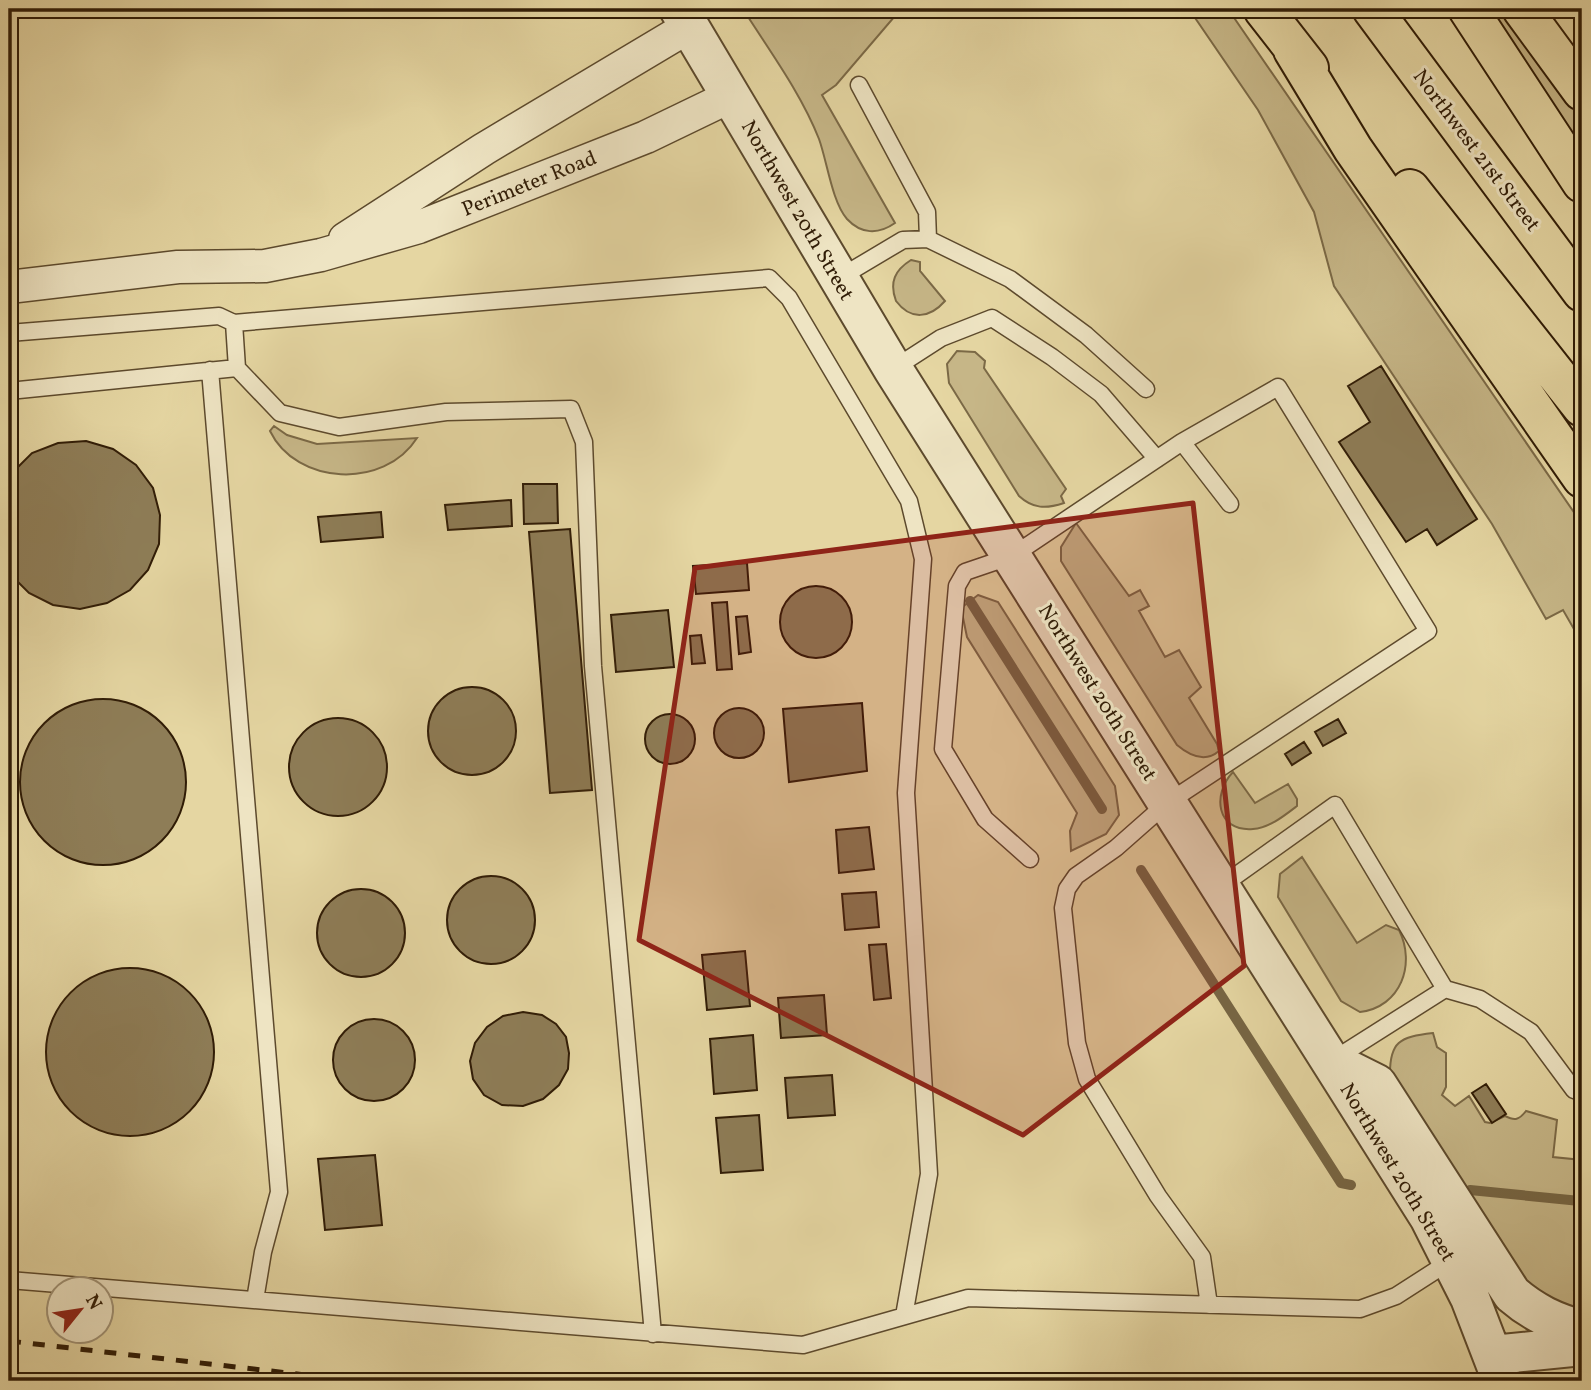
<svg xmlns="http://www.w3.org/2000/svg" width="1591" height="1390" viewBox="0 0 1591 1390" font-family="Vollkorn,serif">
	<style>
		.green { fill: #c6b687; stroke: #7b6946; stroke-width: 2 }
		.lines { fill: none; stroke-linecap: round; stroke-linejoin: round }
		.stream { stroke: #764; stroke-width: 10 }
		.building { fill: #8e7d57; stroke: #301c06; stroke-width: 2 }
		.service-casing { stroke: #5d4a2d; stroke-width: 19 }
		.minor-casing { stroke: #5d4a2d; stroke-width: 35 }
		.tertiary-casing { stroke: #5d4a2d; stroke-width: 42 }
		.primary-casing { stroke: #301c06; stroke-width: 42 }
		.service { stroke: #eee4c3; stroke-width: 16 }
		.minor { stroke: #eee4c3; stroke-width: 32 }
		.tertiary { stroke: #eee4c3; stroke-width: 38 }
		.primary { stroke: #e5d6a2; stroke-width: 38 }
		.rail { stroke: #301c06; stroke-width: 5; stroke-dasharray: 12 12; stroke-linecap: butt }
		.marked { fill: #8f2418; fill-opacity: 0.2; stroke: #8f2418; stroke-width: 5; stroke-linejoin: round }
		.labels { text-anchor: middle; stroke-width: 6; stroke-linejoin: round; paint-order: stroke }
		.street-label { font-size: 21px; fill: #301c06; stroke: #eee4c3 }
	</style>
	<rect width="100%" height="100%" fill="#e5d6a2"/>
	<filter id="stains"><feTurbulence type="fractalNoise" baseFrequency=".00286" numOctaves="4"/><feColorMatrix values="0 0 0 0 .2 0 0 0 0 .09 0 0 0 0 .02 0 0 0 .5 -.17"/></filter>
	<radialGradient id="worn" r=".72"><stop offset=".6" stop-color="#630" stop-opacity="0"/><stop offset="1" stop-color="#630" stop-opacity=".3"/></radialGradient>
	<path class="green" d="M 743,9 L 901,9 L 836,85 L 822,95 L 895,223 C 878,235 861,234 847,219 C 832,202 827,161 819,139 C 801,93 769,50 743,9 Z
		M 1189,9 L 1228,9 L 1582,524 L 1582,643 L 1563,610 L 1546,619 L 1492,524 L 1334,286 L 1314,212 L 1258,110 Z
		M 1484,9 L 1508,9 L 1582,111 L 1582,160 Z
		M 911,260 L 920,262 L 920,271 L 945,301 C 930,318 911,321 896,301 C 889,282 895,270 911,260 Z
		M 957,351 L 975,352 L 985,361 L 984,368 L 1066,489 L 1061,496 L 1064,503 C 1046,509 1033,509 1019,496 L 949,383 L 947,364 Z
		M 274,426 L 287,435 L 317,444 L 417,438 C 384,490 296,485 270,431 Z
		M 1076,523 L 1129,596 L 1140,590 L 1149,606 L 1139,611 L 1165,657 L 1179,650 L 1201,687 L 1189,698 L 1217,744 L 1219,751 C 1205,763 1190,756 1177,745 L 1061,561 L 1061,547 Z
		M 978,595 L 998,602 L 1115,786 L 1119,815 L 1106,834 L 1071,851 L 1070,831 L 1077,813 L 967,637 L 961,608 Z
		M 1233,772 L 1255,803 L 1288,784 L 1297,799 L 1297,806 C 1284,816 1269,828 1253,829 C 1216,832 1212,794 1233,772 Z
		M 1302,857 L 1357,943 L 1386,925 L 1399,930 C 1416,964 1401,1007 1360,1012 L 1341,1001 L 1278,897 L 1280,874 Z
		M 1433,1033 L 1437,1047 L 1446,1053 L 1446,1087 L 1442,1095 L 1455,1106 L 1469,1096 L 1485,1122 L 1490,1123 L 1505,1116 C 1515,1121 1519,1120 1526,1111 L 1557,1120 L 1553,1157 L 1582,1160 L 1582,1211 L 1574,1290 L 1582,1291 L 1582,1316 L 1530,1294 L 1390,1077 C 1389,1041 1400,1037 1433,1033 Z
		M 9,1374 L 80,1381 L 9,1381 Z"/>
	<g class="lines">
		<path class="stream" d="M 970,601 L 1102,809
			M 1141,870 L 1341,1183 L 1351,1185
			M 1470,1190 L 1580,1201"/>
	</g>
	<path class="building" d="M 1381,366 L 1477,519 L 1437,545 L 1427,529 L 1406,542 L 1339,442 L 1370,422 L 1348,386 Z
		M 86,441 L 113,449 L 136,465 L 153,488 L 160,515 L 159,544 L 148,570 L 130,590 L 107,603 L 80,609 L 53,605 L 29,593 L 10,574 L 9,476 L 32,453 L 58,443 Z
		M 523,484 L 557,484 L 558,523 L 524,524 Z
		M 511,500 L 512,526 L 448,530 L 445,505 Z
		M 381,512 L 383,537 L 321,542 L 318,517 Z
		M 570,529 L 592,790 L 550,793 L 529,532 Z
		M 747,563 L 749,590 L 696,594 L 693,566 Z
		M780 622a36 36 0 1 1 72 0a36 36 0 1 1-72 0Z
		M 727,602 L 732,669 L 717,670 L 712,603 Z
		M 668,610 L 674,667 L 616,672 L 611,615 Z
		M 747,616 L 751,652 L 739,654 L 736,617 Z
		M 701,635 L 705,663 L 692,664 L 690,636 Z
		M428 731a44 44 0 1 1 88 0a44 44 0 1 1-88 0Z
		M20 782a83 83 0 1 1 166 0a83 83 0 1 1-166 0Z
		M 862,703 L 867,771 L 789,782 L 783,709 Z
		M714 733a25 25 0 1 1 50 0a25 25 0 1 1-50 0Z
		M645 739a25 25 0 1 1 50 0a25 25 0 1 1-50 0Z
		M289 767a49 49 0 1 1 98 0a49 49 0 1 1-98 0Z
		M 1338,719 L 1346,733 L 1323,746 L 1315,732 Z
		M 1304,742 L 1311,753 L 1292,765 L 1285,754 Z
		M 869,827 L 874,869 L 839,873 L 836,830 Z
		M447 920a44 44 0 1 1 88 0a44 44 0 1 1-88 0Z
		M317 933a44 44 0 1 1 88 0a44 44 0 1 1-88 0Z
		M 876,892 L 879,927 L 845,930 L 842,894 Z
		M 886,944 L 891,998 L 874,1000 L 869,945 Z
		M 745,951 L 750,1006 L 707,1010 L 702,955 Z
		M46 1052a84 84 0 1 1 168 0a84 84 0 1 1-168 0Z
		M 824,995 L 827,1035 L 781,1038 L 778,998 Z
		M 523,1012 L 542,1015 L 556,1024 L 566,1037 L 569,1053 L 568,1069 L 559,1085 L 543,1099 L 523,1106 L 502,1105 L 484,1095 L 473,1079 L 470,1061 L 475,1043 L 487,1027 L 503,1016 Z
		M333 1060a41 41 0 1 1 82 0a41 41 0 1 1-82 0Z
		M 753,1035 L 757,1090 L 714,1094 L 710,1039 Z
		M 832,1075 L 835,1115 L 788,1118 L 785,1078 Z
		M 1486,1084 L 1506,1114 L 1492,1123 L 1472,1093 Z
		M 759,1115 L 763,1170 L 721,1173 L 716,1118 Z
		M 375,1155 L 382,1225 L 325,1230 L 318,1159 Z"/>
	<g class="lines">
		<g class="service-casing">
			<path id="service" d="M 859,85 L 927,212 L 928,239
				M 839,278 L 903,240 L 928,239 L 1010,279 L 1086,335 L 1146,389
				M 9,333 L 219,316 L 234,323
				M 237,368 L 234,323 L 769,278 L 789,298 L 909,501 L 923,559 L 906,793 L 929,1174 L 904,1316
				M 893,369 L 941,338 L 992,318 L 1052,357 L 1101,394 L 1157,459
				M 210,370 L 279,1192 L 263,1252 L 255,1300
				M 9,391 L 237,368 L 280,413 L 339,427 L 446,412 L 571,409 L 584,442 L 593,666 L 653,1334
				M 1182,442 L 1230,504
				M 1030,859 L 985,819 L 943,749 L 957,586 L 965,572 L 1012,556 L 1182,442 L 1278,387 L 1428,631 L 1167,803 L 1116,848 L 1076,876 L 1067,889 L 1063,908 L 1077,1043 L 1087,1079 L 1158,1196 L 1202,1257 L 1209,1305
				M 1220,887 L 1335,805 L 1445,989 L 1480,999 L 1531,1032 L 1574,1090
				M 1333,1060 L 1445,989
				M 9,1280 L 803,1345 L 968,1298 L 1360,1309 L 1396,1296 L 1452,1260"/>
		</g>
		<g class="minor-casing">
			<path id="minor" d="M 345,239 L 484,149 L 690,26
				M 9,287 L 178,267 L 265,266 L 321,255 L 419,227 L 646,137 L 731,96"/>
		</g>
		<g class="tertiary-casing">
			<path id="tertiary" d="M 679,9 L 893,369 L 1429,1217 L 1470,1298 L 1502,1381
				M 1331,1061 L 1377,1084 L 1512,1294 C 1534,1313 1554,1322 1582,1330
				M 1493,1355 L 1582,1346"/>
		</g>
		<g class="primary-casing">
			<path id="primary" d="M 1263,9 L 1309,68
				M 1372,9 L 1582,292
				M 1468,9 L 1582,183
				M 1522,9 L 1582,91
				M 1293,50 L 1353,149 L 1582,478
				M 1410,189 L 1582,407"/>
		</g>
		<use href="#service" class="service"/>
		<use href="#minor" class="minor"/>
		<use href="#tertiary" class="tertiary"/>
		<use href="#primary" class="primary"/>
		<path class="rail" d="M 9,1341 L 358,1381"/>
	</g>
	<path class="marked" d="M 1193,503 L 1244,966 L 1023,1135 L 639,940 L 695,568 Z"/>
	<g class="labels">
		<g class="street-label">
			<text transform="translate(1477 150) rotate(53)" y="7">Northwest 21st Street</text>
			<text transform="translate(529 183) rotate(-22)" y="7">Perimeter Road</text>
			<text transform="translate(798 210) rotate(60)" y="7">Northwest 20th Street</text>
			<text transform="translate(1098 692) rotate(58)" y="7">Northwest 20th Street</text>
			<text transform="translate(1398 1172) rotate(59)" y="7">Northwest 20th Street</text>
		</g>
	</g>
	<rect width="1591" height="1390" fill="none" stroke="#e5d6a2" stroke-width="35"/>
	<rect x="10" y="10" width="1570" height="1369" fill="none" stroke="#301c06" stroke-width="3.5"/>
	<rect x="18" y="18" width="1556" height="1355" fill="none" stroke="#301c06" stroke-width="2"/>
	<g transform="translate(80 1310) rotate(60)"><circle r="33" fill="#eee4c3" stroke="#a29477" stroke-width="2"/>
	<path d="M0-5L12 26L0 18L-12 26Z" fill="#8f2418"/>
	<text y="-10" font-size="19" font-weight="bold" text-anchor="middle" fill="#301c06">N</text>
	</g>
	<rect width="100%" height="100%" filter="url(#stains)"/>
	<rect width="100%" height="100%" fill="url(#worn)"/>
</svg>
